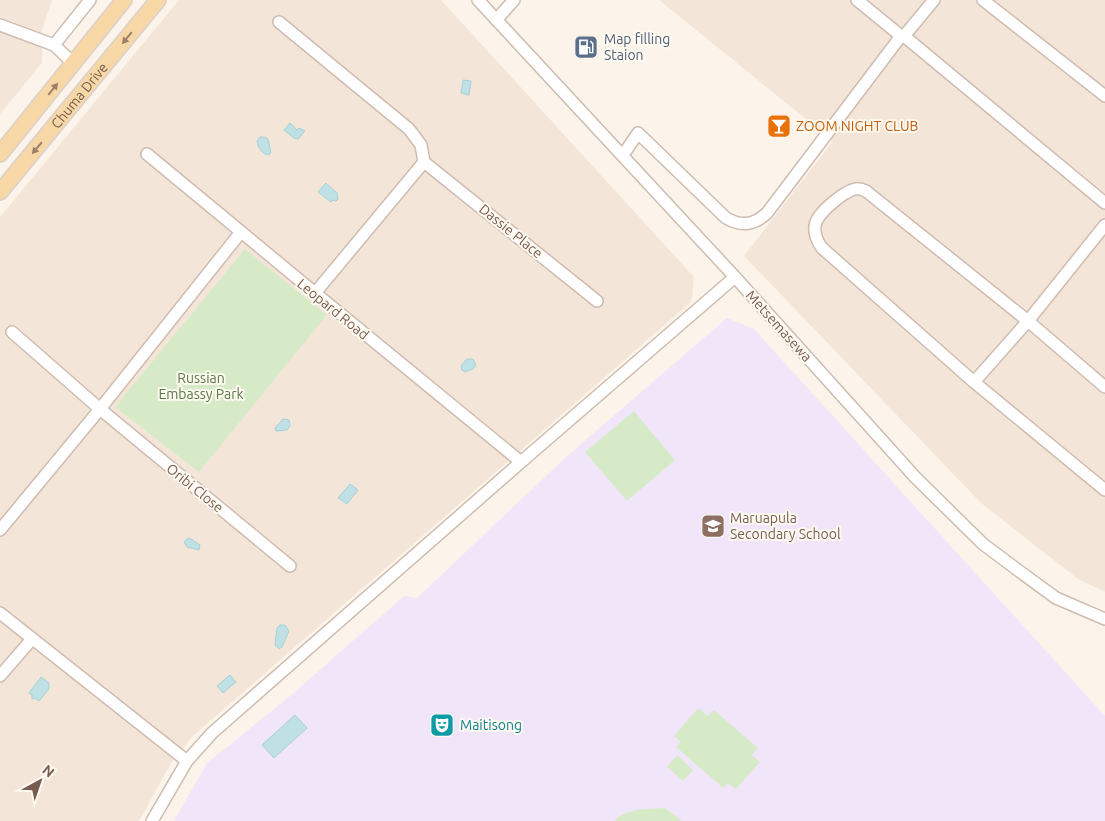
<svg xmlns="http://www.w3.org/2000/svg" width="1105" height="821" viewBox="0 0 1105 821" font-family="Ubuntu,sans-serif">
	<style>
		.residential { fill: #f3e6d9 }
		.education { fill: #f1e6f9 }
		.green { fill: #d7eac8 }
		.water { fill: #bfe1e5; stroke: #a5d0d7 }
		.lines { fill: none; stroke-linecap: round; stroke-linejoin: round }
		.minor-casing { stroke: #cebcb0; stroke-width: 14 }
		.major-casing { stroke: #d9d1cd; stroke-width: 18 }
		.minor { stroke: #fff; stroke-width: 11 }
		.major { stroke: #f7d7a6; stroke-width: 15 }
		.oneway { fill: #9d8068 }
		.labels { text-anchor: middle; stroke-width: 4; stroke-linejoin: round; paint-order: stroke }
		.service-label { font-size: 14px; fill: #4e5e75; stroke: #fef9f1; text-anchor: start }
		.street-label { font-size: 14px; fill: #765b4e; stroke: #fef9f1 }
		.food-label { font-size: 14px; fill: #c56008; stroke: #fef9f1; text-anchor: start }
		.park-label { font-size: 14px; fill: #577b46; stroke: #fef9f1 }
		.education-label { font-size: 14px; fill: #785e54; stroke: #fef9f1; text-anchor: start }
		.culture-label { font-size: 14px; fill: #0d838f; stroke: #fef9f1; text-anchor: start }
	</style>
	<rect width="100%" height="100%" fill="#fcf4ea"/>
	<path class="residential" d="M 0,0 L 52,0 L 42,30 L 42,63 L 0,114 Z
		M 179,0 L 441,0 L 694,277 L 692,301 L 193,736 L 171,763 L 139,821 L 0,821 L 0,217 Z
		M 659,0 L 1105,0 L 1105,592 L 1078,579 L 981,503 L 744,256 L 833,141 Z"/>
	<path class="education" d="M 727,318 L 754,329 L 1105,716 L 1105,821 L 174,821 L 207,763 L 290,696 L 404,596 L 417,598 L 567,456 Z"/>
	<path class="green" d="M 245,249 L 327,315 L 199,472 L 115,407 Z
		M 634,411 L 675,460 L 627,501 L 585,452 Z
		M 698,708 L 708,716 L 714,710 L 758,748 L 752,755 L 760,762 L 736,789 L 728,783 L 723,788 L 676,747 L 681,742 L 674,736 Z
		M 677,755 L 693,770 L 683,781 L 667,767 Z
		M 665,808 L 682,821 L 614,821 C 625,808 649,809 665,808 Z"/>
	<path class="water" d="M 463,80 L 471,81 L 469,95 L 461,93 Z
		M 290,123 L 297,130 L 299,128 L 305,131 L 298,139 L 294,138 L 284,130 Z
		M 260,137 L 265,137 L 268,139 L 271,153 L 269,155 C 262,154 258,148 257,141 Z
		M 326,183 L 338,194 L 337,195 L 338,199 L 336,201 L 332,200 L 331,202 L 318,192 Z
		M 467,359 L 473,359 L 476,365 L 473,369 L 465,372 L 462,370 L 461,366 Z
		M 283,419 L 289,420 L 290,426 L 287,430 L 276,431 L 275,428 Z
		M 350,484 L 358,490 L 347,504 L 338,498 Z
		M 188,538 L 191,539 L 200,545 L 199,550 L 187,547 L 184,542 Z
		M 280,625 L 285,625 L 289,631 L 282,647 L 279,649 L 275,645 L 277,628 Z
		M 230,675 L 236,682 L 223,693 L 217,686 Z
		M 41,677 L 49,683 L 49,689 L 39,701 L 35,698 L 32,699 L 32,695 L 29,693 Z
		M 295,715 L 307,728 L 274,758 L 262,745 Z"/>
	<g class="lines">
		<g class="minor-casing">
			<path id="minor" d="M 478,0 L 735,277 L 915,477 L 983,544 L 1019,571 L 1056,598 L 1105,619
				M 857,0 L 901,36 L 904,36 L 1105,203
				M 983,0 L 1105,96
				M 496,20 L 514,0
				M 279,22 L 409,129 L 421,145 L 424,162
				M 0,25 L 54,45 L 74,64
				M 904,36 L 934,0
				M 54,45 L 90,0
				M 147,154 L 315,293 L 521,462
				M 623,155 L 638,133 L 726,218 C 742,227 754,225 767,213 L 901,36
				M 424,162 L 597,301
				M 315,293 L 424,162
				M 12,332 L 100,409 L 290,566
				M 974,382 L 1028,321 L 1105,225
				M 1105,387 L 1028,321 L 866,191 C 862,189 859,188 855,189 C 843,192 816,214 815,226 C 814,235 817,241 822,248 L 974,382 L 1105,490
				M 0,530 L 100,409 L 241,232
				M 0,613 L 187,761
				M 0,676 L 32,639
				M 152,821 L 187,761 L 212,733 L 521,462 L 735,277"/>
		</g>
		<g class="major-casing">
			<g id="major">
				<path d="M 0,154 L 124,0"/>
				<path id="s1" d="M 0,192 L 158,0"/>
			</g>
		</g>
		<use href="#minor" class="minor"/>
		<use href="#major" class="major"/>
	</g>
	<defs><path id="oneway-solid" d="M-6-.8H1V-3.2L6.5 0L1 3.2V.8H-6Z" transform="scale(1.25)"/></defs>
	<g class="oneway">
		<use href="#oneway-solid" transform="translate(127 38) rotate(129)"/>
		<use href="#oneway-solid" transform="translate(53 89) rotate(-51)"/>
		<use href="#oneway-solid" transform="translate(37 148) rotate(130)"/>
	</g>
	<defs>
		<g id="fuel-square" transform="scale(1.25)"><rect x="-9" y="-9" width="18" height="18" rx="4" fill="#5c6f8a" stroke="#fef9f1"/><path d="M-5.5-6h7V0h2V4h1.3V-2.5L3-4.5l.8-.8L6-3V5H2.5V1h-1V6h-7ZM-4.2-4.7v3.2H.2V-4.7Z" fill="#fff"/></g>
		<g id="bar-square" transform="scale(1.25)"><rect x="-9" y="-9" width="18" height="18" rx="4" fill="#e8710a" stroke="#fef9f1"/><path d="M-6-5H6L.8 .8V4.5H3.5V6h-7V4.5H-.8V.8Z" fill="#fff"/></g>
		<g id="school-square" transform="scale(1.25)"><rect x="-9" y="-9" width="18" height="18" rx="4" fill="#8d6e63" stroke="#fef9f1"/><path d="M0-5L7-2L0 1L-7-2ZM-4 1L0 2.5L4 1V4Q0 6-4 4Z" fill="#fff"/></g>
		<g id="theatre-square" transform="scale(1.25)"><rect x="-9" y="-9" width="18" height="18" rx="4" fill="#0f9aa8" stroke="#fef9f1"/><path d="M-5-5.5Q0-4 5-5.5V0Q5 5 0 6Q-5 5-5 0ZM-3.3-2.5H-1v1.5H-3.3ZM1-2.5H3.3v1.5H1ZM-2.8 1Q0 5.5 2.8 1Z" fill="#fff"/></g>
	</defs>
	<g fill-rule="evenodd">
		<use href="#fuel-square" x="586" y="47"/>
		<use href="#bar-square" x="779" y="126"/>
		<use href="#school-square" x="713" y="526"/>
		<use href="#theatre-square" x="442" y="725"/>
	</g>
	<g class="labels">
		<g class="service-label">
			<text x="604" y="44">Map filling<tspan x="604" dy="16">Staion</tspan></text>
		</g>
		<g class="street-label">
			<text dy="5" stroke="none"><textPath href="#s1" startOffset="125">Chuma Drive</textPath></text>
			<text transform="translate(511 231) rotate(39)" y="5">Dassie Place</text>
			<text transform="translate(333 309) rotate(39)" y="5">Leopard Road</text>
			<text transform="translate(779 326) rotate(48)" y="5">Metsemasewa</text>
			<text transform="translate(195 488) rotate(39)" y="5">Oribi Close</text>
		</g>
		<g class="food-label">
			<text x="796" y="131">ZOOM NIGHT CLUB</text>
		</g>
		<g class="park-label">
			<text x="201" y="383">Russian<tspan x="201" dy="16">Embassy Park</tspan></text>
		</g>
		<g class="education-label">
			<text x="730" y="523">Maruapula<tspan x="730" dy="16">Secondary School</tspan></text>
		</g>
		<g class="culture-label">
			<text x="460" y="730">Maitisong</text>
		</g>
	</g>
	<g transform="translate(40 781) rotate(40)" stroke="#fef9f1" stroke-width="4" paint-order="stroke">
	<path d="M0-4L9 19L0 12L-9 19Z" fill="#765b4e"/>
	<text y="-8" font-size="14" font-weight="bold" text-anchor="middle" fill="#765b4e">N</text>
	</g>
</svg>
